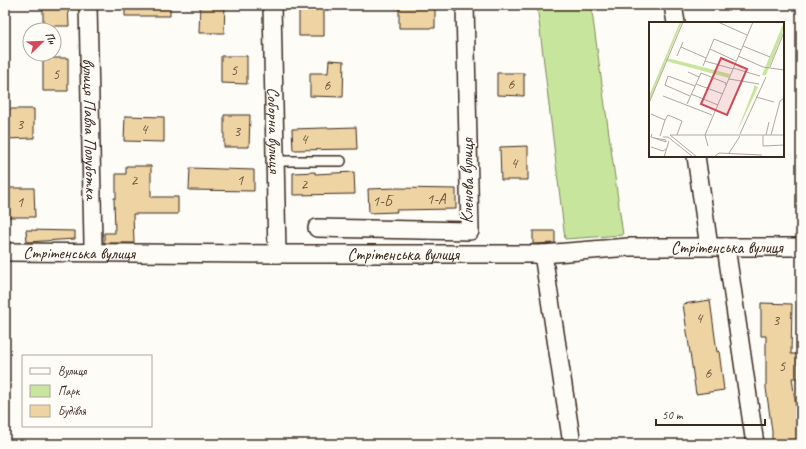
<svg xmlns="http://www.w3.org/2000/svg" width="806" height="449" viewBox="0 0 806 449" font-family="Caveat,sans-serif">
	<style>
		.green { fill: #c7e59c; stroke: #81885d }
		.building { fill: #eed4a3; stroke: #3b2a1e }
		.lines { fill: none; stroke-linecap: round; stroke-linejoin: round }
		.service-casing { stroke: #3b2a1e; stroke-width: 12 }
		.minor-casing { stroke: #3b2a1e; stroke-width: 20 }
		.service { stroke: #fdfcf7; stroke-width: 9 }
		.minor { stroke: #fdfcf7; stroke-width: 17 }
		.labels { text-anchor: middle; stroke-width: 4; stroke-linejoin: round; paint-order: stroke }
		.number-label { font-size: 15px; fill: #68543f }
		.street-label { font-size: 17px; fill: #3b2a1e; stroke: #fdfcf7 }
		.inset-road { fill: none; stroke: #afa8a0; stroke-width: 1 }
		.view { fill: #d1495b; fill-opacity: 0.15; stroke: #d1495b; stroke-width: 2 }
		.inset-edge { fill: none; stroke: #3b2a1e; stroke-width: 2 }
	</style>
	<rect width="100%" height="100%" fill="#fdfcf7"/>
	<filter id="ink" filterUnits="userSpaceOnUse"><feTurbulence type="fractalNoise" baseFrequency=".025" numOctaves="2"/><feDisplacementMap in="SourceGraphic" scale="8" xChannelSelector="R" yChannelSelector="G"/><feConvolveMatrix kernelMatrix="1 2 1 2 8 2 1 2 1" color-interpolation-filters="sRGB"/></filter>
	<g filter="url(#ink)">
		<path class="green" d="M 537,5 L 591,5 L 623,235 L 565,239 Z"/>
		<path class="building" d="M 43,5 L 68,5 L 69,26 L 43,26 Z
			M 125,5 L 170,5 L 170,16 L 125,16 Z
			M 200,5 L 225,5 L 224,33 L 199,33 Z
			M 399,5 L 435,5 L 435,28 L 399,28 Z
			M 299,8 L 324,8 L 324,36 L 299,36 Z
			M 221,56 L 247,56 L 247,84 L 221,83 Z
			M 43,58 L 68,58 L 68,91 L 43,91 Z
			M 329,60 L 344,61 L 343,97 L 310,96 L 310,73 L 328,73 Z
			M 497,73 L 524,73 L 524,96 L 497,95 Z
			M 6,109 L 34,109 L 34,138 L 6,139 Z
			M 224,115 L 250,115 L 249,147 L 224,147 Z
			M 125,116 L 164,117 L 164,142 L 124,141 Z
			M 356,127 L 357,149 L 293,150 L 292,129 Z
			M 528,146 L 528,180 L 501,180 L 500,147 Z
			M 126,166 L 151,166 L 151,197 L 178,197 L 178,214 L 133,214 L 134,243 L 104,243 L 104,233 L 115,233 L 114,198 L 116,198 L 116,174 L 126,174 Z
			M 190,168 L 254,170 L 254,191 L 189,190 Z
			M 315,172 L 315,174 L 354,172 L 355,194 L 293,195 L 293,173 Z
			M 6,188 L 34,188 L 35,217 L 6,217 Z
			M 396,188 L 456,189 L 456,209 L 396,210 L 397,212 L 369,213 L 368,189 Z
			M 26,230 L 75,231 L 75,239 L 27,242 Z
			M 533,231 L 555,231 L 555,243 L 533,244 Z
			M 710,300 L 717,352 L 719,351 L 724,390 L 696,394 L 683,304 Z
			M 761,303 L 792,304 L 791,354 L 798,354 L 798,378 L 792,378 L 801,444 L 772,444 L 772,431 L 766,388 L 766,336 L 761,336 Z"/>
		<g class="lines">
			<g class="service-casing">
				<path id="service" d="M 275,161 L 341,161"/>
			</g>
			<g class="minor-casing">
				<g id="minor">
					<path id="s1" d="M 88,5 L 93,244 L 91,252"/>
					<path id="s2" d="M 272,5 L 277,254"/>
					<path d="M 673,5 L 676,23"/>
					<path d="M 696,156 L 709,247"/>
					<path d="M 317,228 L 470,231 L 465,5"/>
					<path d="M 726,247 L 755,444"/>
					<path id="s3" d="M 5,252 L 277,254 L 543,254 L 629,247 L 801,247"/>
					<path d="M 543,254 L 572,444"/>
				</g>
			</g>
			<use href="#service" class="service"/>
			<use href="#minor" class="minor"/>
		</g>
	</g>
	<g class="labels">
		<g class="number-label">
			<text x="234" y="75">5</text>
			<text x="56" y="79">5</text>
			<text x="511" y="89">6</text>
			<text x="327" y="90">6</text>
			<text x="20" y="129">3</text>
			<text x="144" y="134">4</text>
			<text x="237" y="136">3</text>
			<text x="304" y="144">4</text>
			<text x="514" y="168">4</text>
			<text x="134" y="185">2</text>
			<text x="240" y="185">1</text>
			<text x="304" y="189">2</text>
			<text x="436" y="204">1-А</text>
			<text x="382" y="206">1-Б</text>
			<text x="20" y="207">1</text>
			<text x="699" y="323">4</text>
			<text x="776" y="325">3</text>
			<text x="782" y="371">5</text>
			<text x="708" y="378">6</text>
		</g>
		<g class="street-label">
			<text dy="6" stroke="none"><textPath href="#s1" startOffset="124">вулиця Павла Полуботка</textPath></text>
			<text dy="6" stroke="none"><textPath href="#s2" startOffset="125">Соборна вулиця</textPath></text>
			<text transform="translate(467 181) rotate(-90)" y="6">Кленова вулиця</text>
			<text dy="6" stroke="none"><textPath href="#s3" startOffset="722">Стрітенська вулиця</textPath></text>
			<text dy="6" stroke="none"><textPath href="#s3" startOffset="74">Стрітенська вулиця</textPath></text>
			<text dy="6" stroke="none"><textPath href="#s3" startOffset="398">Стрітенська вулиця</textPath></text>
		</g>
	</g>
	<g transform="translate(649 22)">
		<rect width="135" height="135" fill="#fdfcf7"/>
		<path d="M 31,0 L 39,0 L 33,0 L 18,36 L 81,52 L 80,56 L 17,39 L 0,80 L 0,74 ZM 135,0 L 133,13 L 117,53 L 113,53 ZM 105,63 L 109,65 L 87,112 L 105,66 Z" fill="#c7e59c"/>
		<path class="inset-road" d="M 69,0 L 98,13M 94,24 L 121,35M 32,25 L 57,36M 61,27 L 87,39M 28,34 L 34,20M 89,34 L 114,45 L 135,48M 56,39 L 84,47M 54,44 L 65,17 L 92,28M 121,45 L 135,10M 84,46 L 111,54M 39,50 L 50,55M 80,57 L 110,62M 47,62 L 74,72M 42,72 L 69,83M 14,74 L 63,93M 41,74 L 16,63 L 19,54 L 46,64M 107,75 L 125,80M 0,81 L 34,0M 38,82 L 52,51 L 77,61 L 76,63M 2,92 L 16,98 L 11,114M 16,98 L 19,93 L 33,99 L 28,113M 3,112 L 2,115 L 17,120 L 17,118 L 5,116M 91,112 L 117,55M 114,113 L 114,124 L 135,123M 117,113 L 120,100M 122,113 L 131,79 L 135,76M 14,115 L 19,115 L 44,135M 59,124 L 56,113 L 104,0M 2,125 L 14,129 L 17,127M 80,131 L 91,114M 15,135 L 20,119M 48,135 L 21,113 L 135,113M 65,135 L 70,131 L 113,133"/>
		<path class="view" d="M 72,36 L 98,47 L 78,93 L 52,82 Z"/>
		<rect width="135" height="135" class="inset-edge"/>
	</g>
	<rect width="806" height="449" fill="none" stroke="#fdfcf7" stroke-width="20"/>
	<rect x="10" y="10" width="786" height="429" fill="none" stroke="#3b2a1e" stroke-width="1.5" filter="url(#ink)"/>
	<rect x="22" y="355" width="130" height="72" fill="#fdfcf7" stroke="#afa8a0"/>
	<rect x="30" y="368" width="20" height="6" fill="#fdfcf7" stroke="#afa8a0"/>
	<text x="58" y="375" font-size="12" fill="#3b2a1e">Вулиця</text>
	<rect x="30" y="385" width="20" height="12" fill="#c7e59c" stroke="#afa8a0"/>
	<text x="58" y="395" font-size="12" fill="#3b2a1e">Парк</text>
	<rect x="30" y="405" width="20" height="12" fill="#eed4a3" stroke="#afa8a0"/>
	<text x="58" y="415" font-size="12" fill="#3b2a1e">Будівля</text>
	<g transform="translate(42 42) rotate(67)"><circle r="19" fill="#fdfcf7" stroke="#afa8a0"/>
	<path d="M0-3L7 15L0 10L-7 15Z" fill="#d1495b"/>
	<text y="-6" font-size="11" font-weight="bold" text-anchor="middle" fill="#3b2a1e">Пн</text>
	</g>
	<path d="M656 419v6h109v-6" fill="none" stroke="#3b2a1e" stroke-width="2"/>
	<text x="662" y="419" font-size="12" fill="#3b2a1e" stroke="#fdfcf7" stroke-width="3" paint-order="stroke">50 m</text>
</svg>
